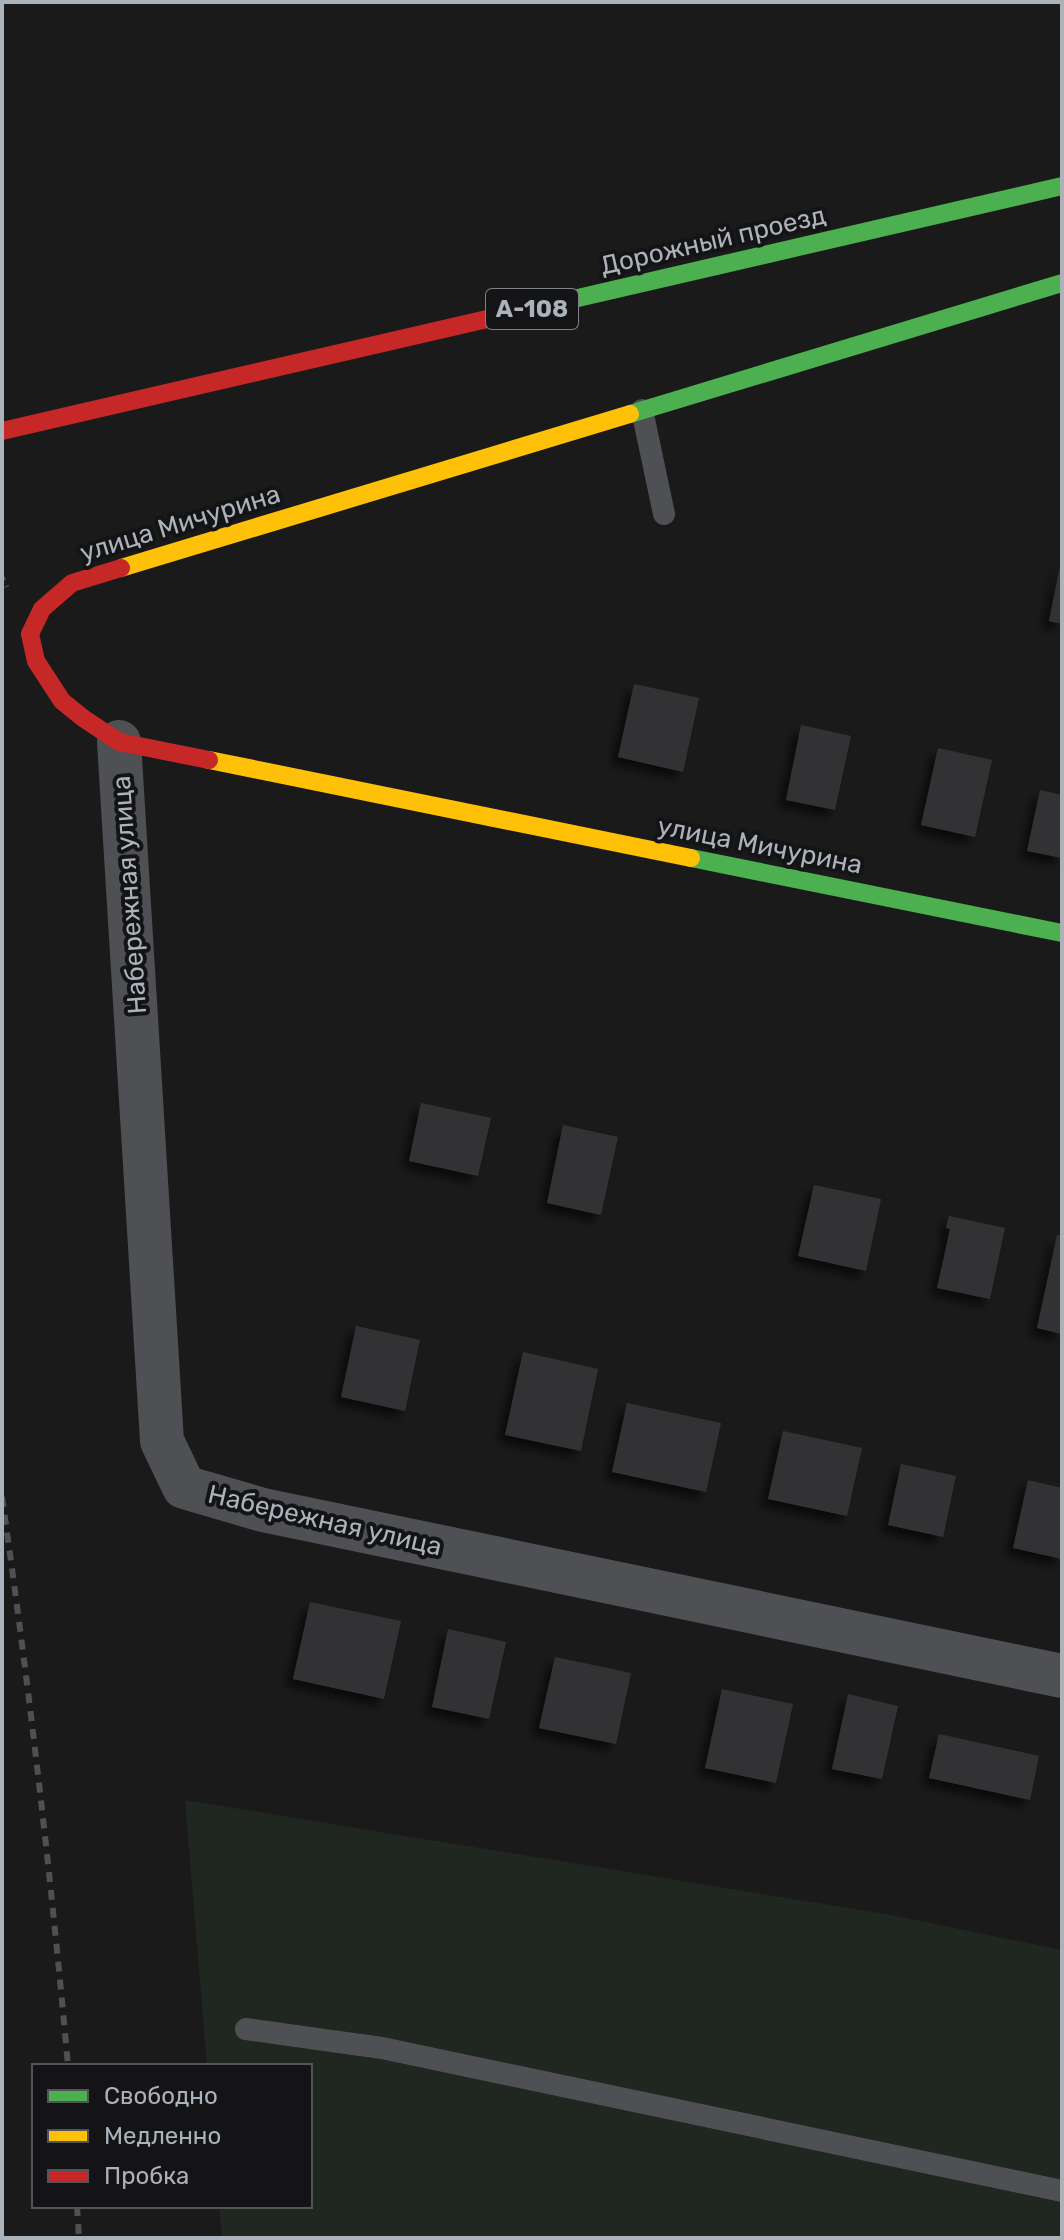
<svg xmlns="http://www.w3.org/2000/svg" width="1064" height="2240" viewBox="0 0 1064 2240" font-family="Rubik,sans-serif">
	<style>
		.green { fill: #202721 }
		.building { fill: #333334; filter: url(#shadow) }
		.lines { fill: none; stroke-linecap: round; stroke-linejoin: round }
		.path { stroke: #505154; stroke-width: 5; stroke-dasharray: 4 6; stroke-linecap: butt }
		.lane { stroke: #4e5053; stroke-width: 22 }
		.street { stroke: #4e5053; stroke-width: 44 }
		.fast { stroke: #4caf50; stroke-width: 18 }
		.slow { stroke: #ffc107; stroke-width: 18 }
		.jam { stroke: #c62828; stroke-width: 18 }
		.rail { stroke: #4e5051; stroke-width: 6; stroke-dasharray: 10 8; stroke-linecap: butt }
		.labels { text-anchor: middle; stroke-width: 8; stroke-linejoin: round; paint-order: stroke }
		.shield { fill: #141416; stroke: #7e8389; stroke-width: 2 }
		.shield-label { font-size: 24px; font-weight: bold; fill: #acb2ba }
		.street-label { font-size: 26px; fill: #acb2ba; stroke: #141416 }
	</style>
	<defs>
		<filter id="shadow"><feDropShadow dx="-7" dy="7" stdDeviation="4" flood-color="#0009"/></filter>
	</defs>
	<rect width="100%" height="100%" fill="#1a1a1a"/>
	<path class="green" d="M 185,1800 L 891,1915 L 1062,1950 L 1062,2238 L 222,2238 L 219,2206 L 310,2206 L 310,2066 L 207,2066 Z"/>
	<path class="building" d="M 1061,561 L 1062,561 L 1062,624 L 1049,621 Z
		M 634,684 L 699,698 L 683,772 L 618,757 Z
		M 801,725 L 851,736 L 835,810 L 786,800 Z
		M 938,748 L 992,760 L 975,837 L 921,825 Z
		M 1040,790 L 1062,795 L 1062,858 L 1027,851 Z
		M 421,1103 L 491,1118 L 478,1176 L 409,1161 Z
		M 563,1125 L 618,1137 L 601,1215 L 547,1203 Z
		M 814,1185 L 881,1199 L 866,1271 L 798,1256 Z
		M 949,1216 L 1005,1228 L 990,1299 L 937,1288 L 950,1229 L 946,1228 Z
		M 1057,1235 L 1062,1236 L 1062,1334 L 1037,1328 Z
		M 356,1326 L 420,1340 L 405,1411 L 341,1397 Z
		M 523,1352 L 598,1369 L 581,1451 L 505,1435 Z
		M 627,1403 L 721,1423 L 706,1492 L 612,1472 Z
		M 783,1431 L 862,1448 L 847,1516 L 768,1499 Z
		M 901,1464 L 956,1476 L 943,1537 L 888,1525 Z
		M 1028,1480 L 1062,1488 L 1062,1559 L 1013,1548 Z
		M 310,1602 L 401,1621 L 384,1699 L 293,1679 Z
		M 448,1629 L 506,1642 L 489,1719 L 432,1707 Z
		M 555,1657 L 631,1673 L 616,1744 L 539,1728 Z
		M 722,1689 L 793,1704 L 776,1783 L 705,1768 Z
		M 848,1694 L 898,1706 L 882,1779 L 832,1769 Z
		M 939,1734 L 1039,1756 L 1030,1800 L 929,1778 Z"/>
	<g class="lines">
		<path class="path" d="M 2,577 L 7,587"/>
		<path class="lane" d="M 642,410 L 664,514
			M 246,2029 L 382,2048 L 1062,2191"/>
		<path class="street" d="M 119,742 L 162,1441 L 184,1487 L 263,1510 L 1062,1676"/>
		<path class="fast" d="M 539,307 L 1062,186
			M 630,414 L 1062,283
			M 691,858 L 1062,933"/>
		<path class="slow" d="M 121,568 L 630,414
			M 209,760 L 691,858"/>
		<path class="jam" d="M 2,431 L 539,307
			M 121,568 L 72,583 L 42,609 L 30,634 L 36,661 L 62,701 L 83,718 L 119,742 L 209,760"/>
		<path class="rail" d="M 2,1497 C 29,1686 51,1876 68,2066
			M 77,2206 L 79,2238"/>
	</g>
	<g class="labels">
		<rect class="shield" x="486" y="289" width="92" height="40" rx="6"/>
		<g class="shield-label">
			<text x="532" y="317">А-108</text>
		</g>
		<g class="street-label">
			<text transform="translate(713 240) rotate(-13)" y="9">Дорожный проезд</text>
			<text transform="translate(180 523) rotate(-17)" y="9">улица Мичурина</text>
			<text transform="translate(760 845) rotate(11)" y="9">улица Мичурина</text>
			<text transform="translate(129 895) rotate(-94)" y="9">Набережная улица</text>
			<text transform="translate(325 1520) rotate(13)" y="9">Набережная улица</text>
		</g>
	</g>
	<rect width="1064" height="2240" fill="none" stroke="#acb2ba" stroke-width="8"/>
	<rect x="32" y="2064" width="280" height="144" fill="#141416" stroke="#515358" stroke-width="2"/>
	<rect x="48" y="2090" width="40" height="12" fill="#4caf50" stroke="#515358" stroke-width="2"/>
	<text x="104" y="2104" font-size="24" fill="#acb2ba">Свободно</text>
	<rect x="48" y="2130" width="40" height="12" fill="#ffc107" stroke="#515358" stroke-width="2"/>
	<text x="104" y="2144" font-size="24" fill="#acb2ba">Медленно</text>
	<rect x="48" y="2170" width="40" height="12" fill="#c62828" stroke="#515358" stroke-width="2"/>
	<text x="104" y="2184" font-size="24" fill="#acb2ba">Пробка</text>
</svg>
